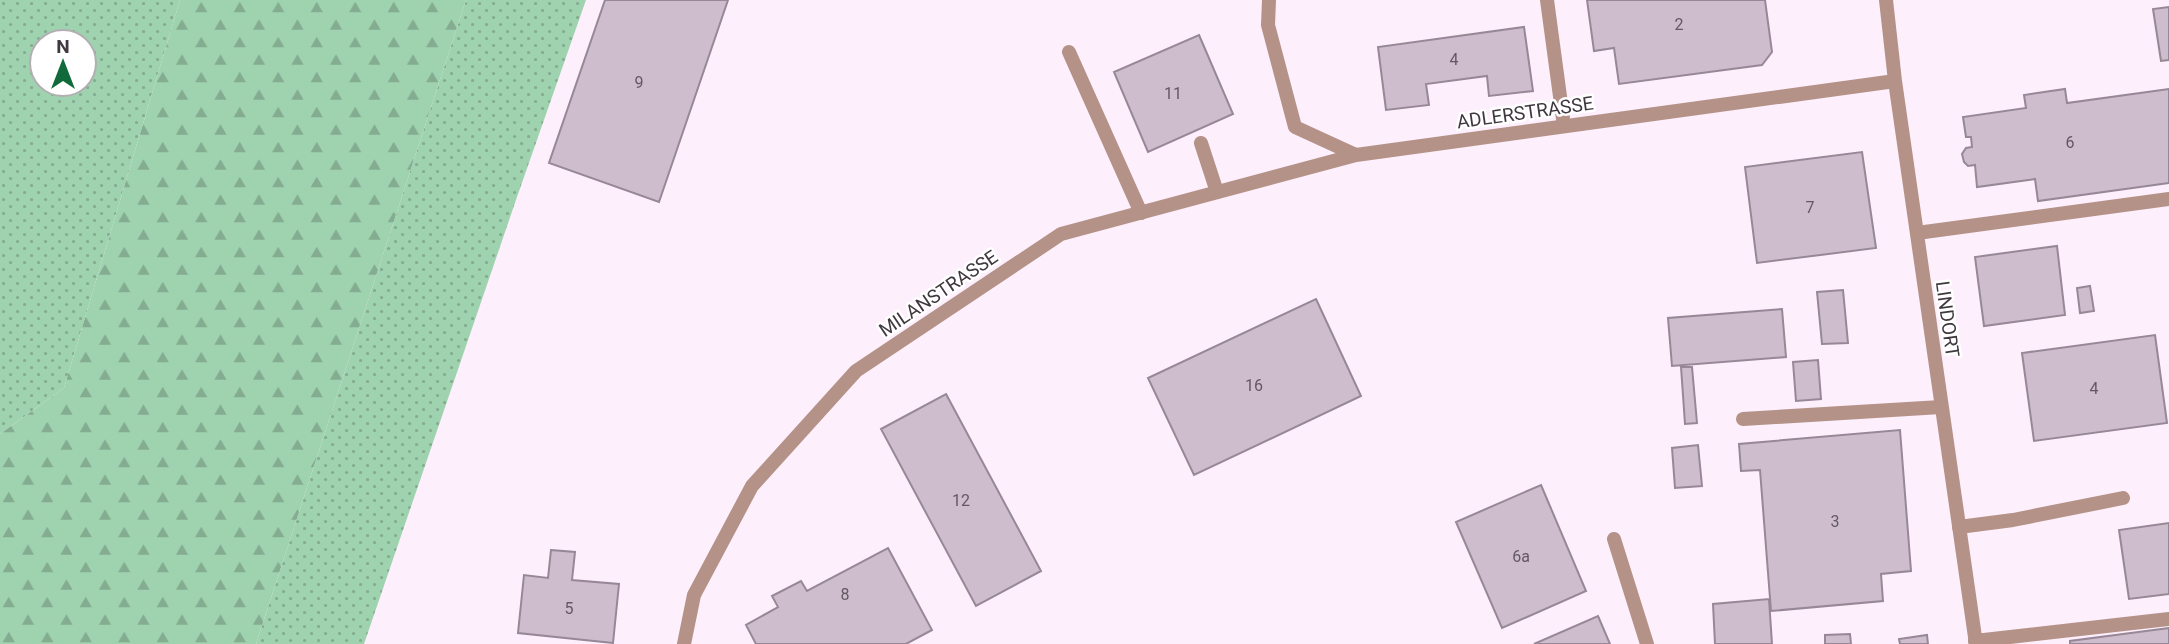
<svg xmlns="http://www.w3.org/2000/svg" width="2169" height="644" viewBox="0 0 2169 644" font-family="Roboto,sans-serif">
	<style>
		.grass { fill: url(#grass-dots); fill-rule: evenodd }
		.forest { fill: url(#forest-firs) }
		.building { fill: #cebdcd; stroke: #988897; stroke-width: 2 }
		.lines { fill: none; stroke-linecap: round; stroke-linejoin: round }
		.lane { stroke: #b49288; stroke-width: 14 }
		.street { stroke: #b49288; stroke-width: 14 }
		.labels { text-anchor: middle; stroke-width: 5; stroke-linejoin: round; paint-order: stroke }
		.number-label { font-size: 16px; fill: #635962 }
		.street-label { font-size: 19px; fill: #3f383e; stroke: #fff }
	</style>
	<defs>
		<pattern id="grass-dots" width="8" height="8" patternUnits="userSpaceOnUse" patternTransform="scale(1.75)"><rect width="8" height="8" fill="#9fd3af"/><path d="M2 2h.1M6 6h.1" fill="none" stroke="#83ac90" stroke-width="1.8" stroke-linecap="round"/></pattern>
		<pattern id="forest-firs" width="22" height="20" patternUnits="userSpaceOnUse" patternTransform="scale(1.75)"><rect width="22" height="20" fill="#9fd3af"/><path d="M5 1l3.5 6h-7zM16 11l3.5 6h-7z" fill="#83ac90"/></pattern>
	</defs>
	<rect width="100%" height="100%" fill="#fdeffc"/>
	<path class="grass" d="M 0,0 L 180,0 L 64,388 L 0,434 ZM 42,42 L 84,42 L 84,84 L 42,84 Z
		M 466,0 L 586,0 L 517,197 L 364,644 L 256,644 Z"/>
	<path class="forest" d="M 180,0 L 466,0 L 256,644 L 0,644 L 0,434 L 64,388 Z"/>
	<path class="building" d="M 605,0 L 728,0 L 659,202 L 549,163 Z
		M 1587,0 L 1765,0 L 1772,52 L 1762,65 L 1619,84 L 1614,48 L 1594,51 Z
		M 2169,7 L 2169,60 L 2161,61 L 2153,9 Z
		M 1524,27 L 1533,91 L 1489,96 L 1487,76 L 1426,84 L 1429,105 L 1386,110 L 1378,47 Z
		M 1199,35 L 1233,114 L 1148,152 L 1114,72 Z
		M 2065,89 L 2067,103 L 2169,89 L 2169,183 L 2038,201 L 2035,179 L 1977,187 L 1975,165 L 1968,166 L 1964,162 L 1962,154 L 1966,148 L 1972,147 L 1971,137 L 1966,137 L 1963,117 L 2026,108 L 2024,95 Z
		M 1862,152 L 1876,248 L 1757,263 L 1745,167 Z
		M 2057,246 L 2065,315 L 1984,326 L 1975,257 Z
		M 2090,286 L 2094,311 L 2080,313 L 2077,288 Z
		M 1843,290 L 1848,343 L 1822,344 L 1817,292 Z
		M 1316,299 L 1361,396 L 1194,475 L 1148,378 Z
		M 1782,309 L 1786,357 L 1672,366 L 1668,318 Z
		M 2155,335 L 2167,423 L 2034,441 L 2022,353 Z
		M 1818,360 L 1821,399 L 1796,401 L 1793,362 Z
		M 1681,367 L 1692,367 L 1697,423 L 1685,424 Z
		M 946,394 L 1041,571 L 976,606 L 881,429 Z
		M 1900,430 L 1911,571 L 1881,574 L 1883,601 L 1771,611 L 1760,470 L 1741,471 L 1739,444 Z
		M 1698,445 L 1702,486 L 1675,488 L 1672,448 Z
		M 1541,485 L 1586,591 L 1502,628 L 1456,522 Z
		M 2169,523 L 2169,594 L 2129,599 L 2119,530 Z
		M 888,548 L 932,630 L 906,644 L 756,644 L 746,625 L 778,607 L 772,596 L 801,581 L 807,591 Z
		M 551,550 L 575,552 L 572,580 L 619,584 L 613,643 L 518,633 L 524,575 L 548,578 Z
		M 1769,599 L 1772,644 L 1715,644 L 1713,604 Z
		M 1598,616 L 1610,644 L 1534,644 Z
		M 2169,628 L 2169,644 L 2070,644 L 2070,641 Z
		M 1850,634 L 1851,644 L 1825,644 L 1825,635 Z
		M 1927,635 L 1928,644 L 1900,644 L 1899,639 Z"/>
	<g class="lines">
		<path class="lane" d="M 1547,0 L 1564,126
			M 1069,52 L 1141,213
			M 1201,143 L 1217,192
			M 1917,233 L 2169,199
			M 1743,419 L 1941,407
			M 1959,527 L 2013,520 L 2123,498
			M 1614,539 L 1647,644
			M 1975,641 L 2169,619"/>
		<path class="street" d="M 1269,0 L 1268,25 L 1295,127 L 1356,155 L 1895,81
			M 1886,0 L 1895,81 L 1976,644
			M 684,644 L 694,595 L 752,486 L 856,371 L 1061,234 L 1356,155"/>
	</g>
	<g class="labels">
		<g class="number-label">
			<text x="1679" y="30">2</text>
			<text x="1454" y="65">4</text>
			<text x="639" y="88">9</text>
			<text x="1173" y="99">11</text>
			<text x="2070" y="148">6</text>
			<text x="1810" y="213">7</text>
			<text x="1254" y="391">16</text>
			<text x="2094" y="394">4</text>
			<text x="961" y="506">12</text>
			<text x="1835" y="527">3</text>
			<text x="1521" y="562">6a</text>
			<text x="845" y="600">8</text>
			<text x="569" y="614">5</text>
		</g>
		<g class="street-label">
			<text transform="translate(1525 112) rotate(-8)" y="7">ADLERSTRASSE</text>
			<text transform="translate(938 293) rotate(-34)" y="7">MILANSTRASSE</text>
			<text transform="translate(1948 319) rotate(82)" y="7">LINDORT</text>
		</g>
	</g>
	<g transform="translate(63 63)"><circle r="33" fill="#ffffff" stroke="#b2afb2" stroke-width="2"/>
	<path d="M0-5L12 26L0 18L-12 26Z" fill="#116a3c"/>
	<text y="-10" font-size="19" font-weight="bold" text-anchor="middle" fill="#3f383e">N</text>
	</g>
</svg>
